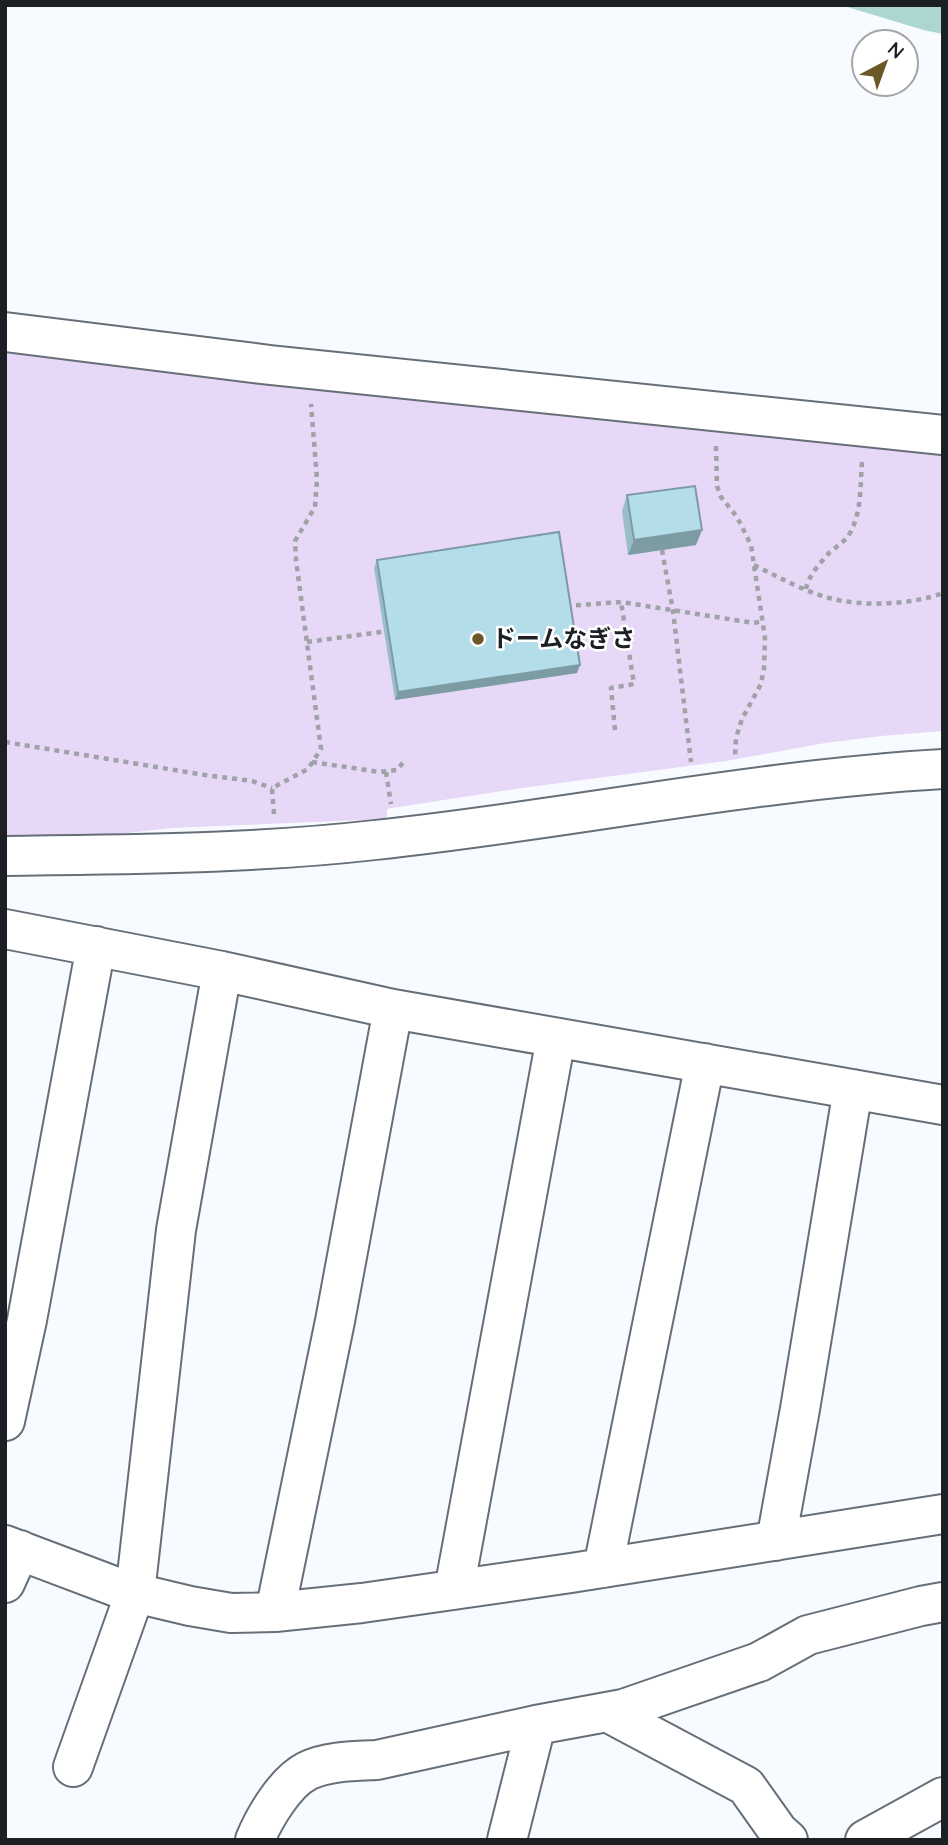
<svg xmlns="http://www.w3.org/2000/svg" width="948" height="1845" viewBox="0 0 948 1845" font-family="Quicksand,'Noto Sans JP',sans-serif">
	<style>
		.green { fill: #e6d8f6 }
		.water { fill: #acd7d0 }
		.pier { fill: #f7fbff }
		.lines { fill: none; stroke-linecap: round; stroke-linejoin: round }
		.minor-casing { stroke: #666f78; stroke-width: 42 }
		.path { stroke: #9fa2a6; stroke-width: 4.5; stroke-dasharray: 5 5; stroke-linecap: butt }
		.minor { stroke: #fff; stroke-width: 38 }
		.wall { fill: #9abec8 }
		.shaded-wall { fill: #7d9ba2 }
		.building { fill: #b3dde8; stroke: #7d9ba2; stroke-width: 2 }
		.poi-dot { fill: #6a5826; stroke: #fff; stroke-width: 2.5 }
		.labels { text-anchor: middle; stroke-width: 5; stroke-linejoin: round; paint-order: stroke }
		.poi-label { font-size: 24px; font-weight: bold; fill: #1c1f23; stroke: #fff; text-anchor: start }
	</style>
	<rect width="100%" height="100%" fill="#f7fbff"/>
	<path class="green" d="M 5,346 L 943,443 L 943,731 L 881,736 L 825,743 L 726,761 L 522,788 L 392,808 L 387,809 L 387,819 L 170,828 L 103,836 L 5,835 Z"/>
	<path class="water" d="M 840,5 L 943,5 L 943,34 L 923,30 Z"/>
	<path class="pier" d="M 210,5 L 275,9 L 332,5 L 329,9 L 275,13 L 217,10 L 212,8 Z
		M 836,5 L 840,5 L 923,30 L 922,33 L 839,9 Z"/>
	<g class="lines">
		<g class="minor-casing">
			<path id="minor" d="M 5,332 L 270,365 L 943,435
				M 5,856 C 129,854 252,854 375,840 C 565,820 752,780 943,769
				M 5,929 L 222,971 L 393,1009 L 943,1105
				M 5,1421 L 27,1320 L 96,946
				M 776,1541 L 800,1409 L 853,1089
				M 5,1545 L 127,1591 L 190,1606 L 231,1613 L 275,1612 L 362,1603 L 571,1573 L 943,1514
				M 603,1568 L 705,1063
				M 5,1583 L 20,1550
				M 454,1590 L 556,1038
				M 275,1612 L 335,1321 L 393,1009
				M 607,1712 L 746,1786 L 778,1831 L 788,1840
				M 73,1767 L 135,1593 L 176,1230 L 222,971
				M 255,1840 C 264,1818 285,1782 307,1771 C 327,1761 354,1761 377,1760 L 536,1725 L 623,1709 L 759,1662 L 808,1635 L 921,1606 L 943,1602
				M 507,1840 L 536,1725
				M 865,1840 L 943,1797"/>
		</g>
		<path class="path" d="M 716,446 L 717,486 L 721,497 L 737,517 L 751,545 L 765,638 L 764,668 L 761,684 L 742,719 L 736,738 L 735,757
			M 662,550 L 673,611 L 691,762
			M 754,565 C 779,577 803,591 829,598 C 862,607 911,605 943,593
			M 806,589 C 808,576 821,562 830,552 C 837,546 845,542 850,533 C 862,511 860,486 862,462
			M 566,606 L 621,602 L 754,623 L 763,621
			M 307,642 L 388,631
			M 615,730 L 611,688 L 634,684 L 621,602
			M 5,742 L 205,775 L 252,781 L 272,788
			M 312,762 L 380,772 L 397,770 L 405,760
			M 386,772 L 391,804
			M 274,814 L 272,788 L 308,769 L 321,749 L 296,560 L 295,541 L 315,507 L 317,479 L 311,404"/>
		<use href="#minor" class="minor"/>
	</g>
	<path class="wall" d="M 627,495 L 696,545 L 628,555 L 622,511 Z
		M 377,560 L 577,673 L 395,700 L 374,568 Z"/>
	<path class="shaded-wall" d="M 702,530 L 696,545 L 628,555 L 634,540 Z
		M 580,665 L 577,673 L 395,700 L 398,692 Z"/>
	<path class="building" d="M 695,486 L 702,530 L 634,540 L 627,495 Z
		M 559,532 L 580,665 L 398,692 L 377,560 Z"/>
	<circle class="poi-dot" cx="478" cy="639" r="7"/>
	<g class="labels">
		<g class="poi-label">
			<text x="492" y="647">ドームなぎさ</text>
		</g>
	</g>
	<rect width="948" height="1845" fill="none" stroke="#1c1f23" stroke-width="14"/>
	<g transform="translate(885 63) rotate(41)"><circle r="33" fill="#ffffff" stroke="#a4a5a7" stroke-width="2"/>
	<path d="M0-5L12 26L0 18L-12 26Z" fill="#6a5826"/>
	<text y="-10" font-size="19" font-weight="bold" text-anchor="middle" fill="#1c1f23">N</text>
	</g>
</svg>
